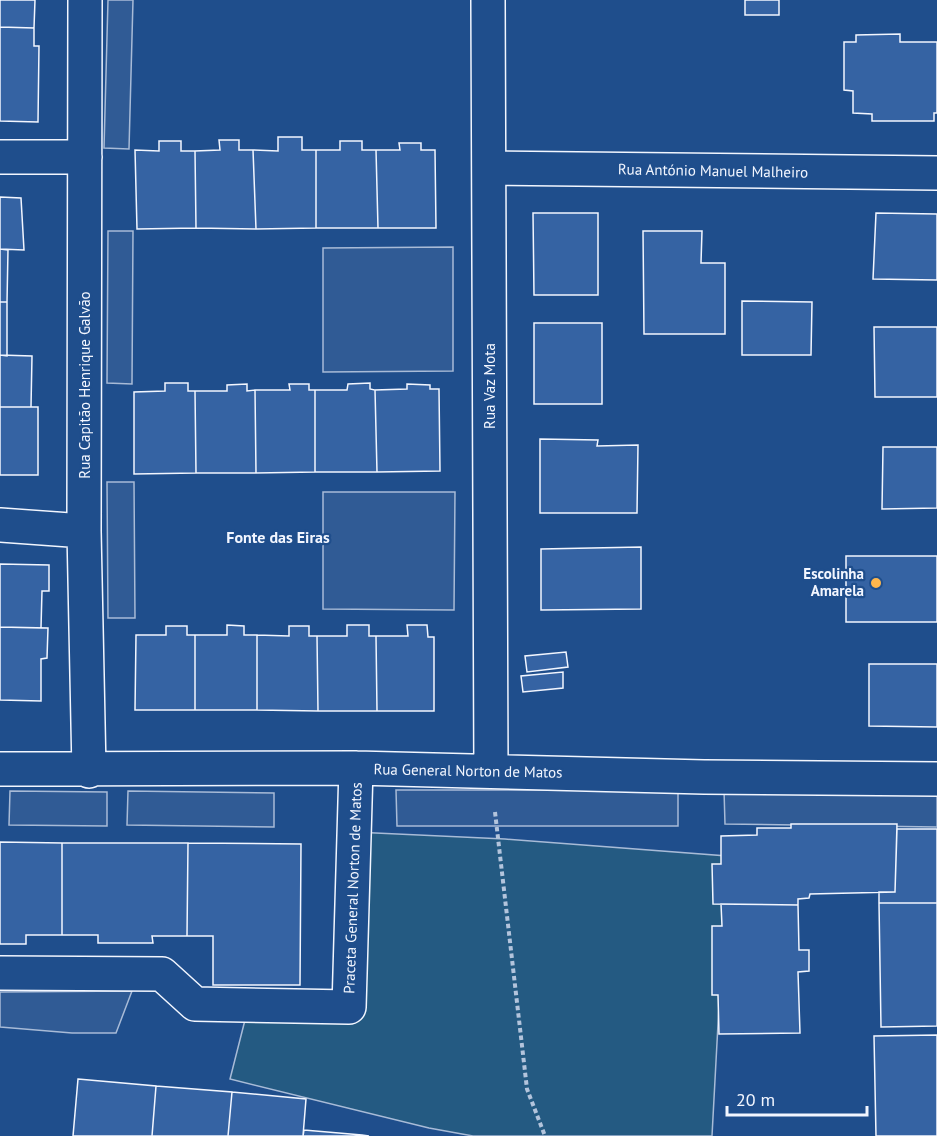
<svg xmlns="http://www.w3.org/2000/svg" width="937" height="1136" viewBox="0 0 937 1136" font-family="'PT Sans',sans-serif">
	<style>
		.green { fill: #245a82; stroke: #a8bbd7; stroke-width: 1.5 }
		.parking { fill: #305b95; stroke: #a8bbd7; stroke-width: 1.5 }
		.building { fill: #3563a3; stroke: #f2f6ff; stroke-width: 1.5 }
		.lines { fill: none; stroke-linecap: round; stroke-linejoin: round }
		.street-casing { stroke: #f2f6ff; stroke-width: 36 }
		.path { stroke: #b3c4dc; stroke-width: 4; stroke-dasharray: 4.5 3; stroke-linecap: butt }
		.street { stroke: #1f4e8c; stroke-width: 33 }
		.poi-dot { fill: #ffb74d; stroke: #1f4e8c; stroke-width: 2 }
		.labels { text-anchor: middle; stroke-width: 4.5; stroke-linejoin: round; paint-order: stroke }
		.street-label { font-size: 15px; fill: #f2f6ff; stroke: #1f4e8c }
		.poi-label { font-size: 15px; font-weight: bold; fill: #f2f6ff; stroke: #1f4e8c; text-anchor: end }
		.neighbourhood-label { font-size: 16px; font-weight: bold; fill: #f2f6ff; stroke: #1f4e8c }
	</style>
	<rect width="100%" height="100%" fill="#1f4e8c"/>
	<path class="green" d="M 354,832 L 505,839 L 727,856 L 712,1136 L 473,1136 L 429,1128 L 230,1079 L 245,1020 L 349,1007 Z"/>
	<path class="parking" d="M 108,0 L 133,0 L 129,149 L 104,148 Z
		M 108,231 L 133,231 L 132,384 L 107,383 Z
		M 453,247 L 453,371 L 323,372 L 323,248 Z
		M 107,482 L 134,482 L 135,618 L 108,618 Z
		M 323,492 L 455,492 L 454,610 L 323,609 Z
		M 396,790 L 678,790 L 678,826 L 397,826 Z
		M 724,790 L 937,794 L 937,827 L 725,824 Z
		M 10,791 L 107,792 L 107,826 L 9,825 Z
		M 128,791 L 274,793 L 274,827 L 127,825 Z
		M 132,991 L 116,1033 L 72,1033 L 0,1027 L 0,992 Z"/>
	<path class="building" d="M 0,0 L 35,0 L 34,28 L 0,27 Z
		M 745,0 L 779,0 L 779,15 L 745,15 Z
		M 0,27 L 34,28 L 34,46 L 39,46 L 38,122 L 0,121 Z
		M 900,34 L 900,42 L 937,42 L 937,113 L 934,113 L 934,121 L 872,121 L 872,114 L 853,113 L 853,91 L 844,90 L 844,42 L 856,42 L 856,35 Z
		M 278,137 L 302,137 L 302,150 L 316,150 L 316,228 L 256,229 L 253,150 L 278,151 Z
		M 219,140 L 239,140 L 239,150 L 253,150 L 256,229 L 196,228 L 195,151 L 220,150 Z
		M 159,141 L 181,141 L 181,151 L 195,151 L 196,228 L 137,229 L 135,150 L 159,151 Z
		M 340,141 L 362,141 L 362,150 L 376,150 L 378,228 L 316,228 L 316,150 L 340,150 Z
		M 399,143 L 421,143 L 421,150 L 435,150 L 436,228 L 378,228 L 376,150 L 400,150 Z
		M 0,197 L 21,198 L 24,250 L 0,249 Z
		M 533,213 L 598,213 L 598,295 L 534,295 Z
		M 876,213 L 937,214 L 937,280 L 873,279 Z
		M 643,231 L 702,231 L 701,263 L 725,263 L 725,334 L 644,334 Z
		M 0,249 L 8,250 L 7,302 L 0,302 Z
		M 742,301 L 812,302 L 811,355 L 742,355 Z
		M 0,302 L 7,302 L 7,356 L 0,355 Z
		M 534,323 L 602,323 L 602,404 L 534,404 Z
		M 874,327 L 937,327 L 937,397 L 875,397 Z
		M 0,355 L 32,356 L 31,407 L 0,407 Z
		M 165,383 L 188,383 L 188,391 L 195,391 L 196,473 L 134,474 L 134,392 L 165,391 Z
		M 370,383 L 370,389 L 375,390 L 377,472 L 315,472 L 315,390 L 347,390 L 348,384 Z
		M 247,384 L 247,391 L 255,390 L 256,473 L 196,473 L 195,391 L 227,391 L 227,385 Z
		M 289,384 L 309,384 L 309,390 L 315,390 L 315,472 L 256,473 L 255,390 L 290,390 Z
		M 407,384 L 430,385 L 430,389 L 439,389 L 440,471 L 377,472 L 375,390 L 407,389 Z
		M 0,407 L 38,407 L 38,475 L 0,475 Z
		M 540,439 L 598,440 L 597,446 L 638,445 L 637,513 L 540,513 Z
		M 883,447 L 937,447 L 937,508 L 882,509 Z
		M 641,547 L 641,609 L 541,610 L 541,549 Z
		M 846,556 L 937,556 L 937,622 L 846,622 Z
		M 0,564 L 49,565 L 49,591 L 42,591 L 41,628 L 0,627 Z
		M 227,625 L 244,626 L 244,635 L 257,635 L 257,710 L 195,710 L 195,635 L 227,635 Z
		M 347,625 L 369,625 L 369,636 L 376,636 L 377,711 L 318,711 L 317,636 L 347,636 Z
		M 407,625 L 427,625 L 428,637 L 434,637 L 434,711 L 377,711 L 376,636 L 408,636 Z
		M 166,626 L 187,626 L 187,635 L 195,635 L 195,710 L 135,710 L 136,635 L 166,635 Z
		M 289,626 L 309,626 L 309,636 L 317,636 L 318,711 L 257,710 L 257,635 L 289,636 Z
		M 0,627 L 48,628 L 47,658 L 41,659 L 41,701 L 0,700 Z
		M 566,652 L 568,667 L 527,672 L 525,656 Z
		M 869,664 L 937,664 L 937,727 L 869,726 Z
		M 563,672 L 563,688 L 523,692 L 521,676 Z
		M 791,824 L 897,824 L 895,892 L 810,894 L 809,898 L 798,899 L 798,905 L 713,904 L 712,864 L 721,864 L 721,836 L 757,835 L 757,828 L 791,828 Z
		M 897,829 L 937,829 L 937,903 L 879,903 L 879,892 L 895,892 Z
		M 0,842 L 62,843 L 62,935 L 26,935 L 26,944 L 0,944 Z
		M 62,843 L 188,843 L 187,936 L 152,936 L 153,943 L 98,943 L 98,935 L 62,935 Z
		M 188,843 L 301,844 L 300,985 L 213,985 L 213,936 L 187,936 Z
		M 879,903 L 937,903 L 937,1026 L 881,1027 Z
		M 721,904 L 798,905 L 799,950 L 809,950 L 809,971 L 798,972 L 800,1033 L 719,1034 L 718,995 L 712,995 L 712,926 L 722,926 Z
		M 937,1035 L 937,1136 L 876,1136 L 874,1036 Z
		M 78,1079 L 156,1086 L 152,1136 L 73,1136 Z
		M 156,1086 L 232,1092 L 228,1136 L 152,1136 Z
		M 232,1092 L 306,1099 L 303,1136 L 228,1136 Z
		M 304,1130 L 362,1135 L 369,1136 L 303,1136 Z"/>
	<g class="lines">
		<g class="street-casing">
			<path id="street" d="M 85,0 L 84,531 L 89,771
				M 488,0 L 491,771
				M 0,157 L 85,157
				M 489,168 L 937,173
				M 0,525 L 84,531
				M 0,769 L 356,768 L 704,777 L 937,779
				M 0,973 L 162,974 L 195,1004 L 349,1007 L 356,768"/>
		</g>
		<path class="path" d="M 495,812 L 527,1089 L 545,1136"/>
		<use href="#street" class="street"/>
	</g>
	<circle class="poi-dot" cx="876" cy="583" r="6"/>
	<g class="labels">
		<g class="street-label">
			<text transform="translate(713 171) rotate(1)" y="5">Rua António Manuel Malheiro</text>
			<text transform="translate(85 385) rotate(-90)" y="5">Rua Capitão Henrique Galvão</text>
			<text transform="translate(490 386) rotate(-90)" y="5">Rua Vaz Mota</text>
			<text transform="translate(468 771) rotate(1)" y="5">Rua General Norton de Matos</text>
			<text transform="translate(353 888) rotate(-88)" y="5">Praceta General Norton de Matos</text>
		</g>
		<g class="poi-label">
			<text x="864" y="579">Escolinha<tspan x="864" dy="17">Amarela</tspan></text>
		</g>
		<g class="neighbourhood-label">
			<text x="278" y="543">Fonte das Eiras</text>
		</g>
	</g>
	<path d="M727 1106v9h140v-9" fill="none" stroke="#f2f6ff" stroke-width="3"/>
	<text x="736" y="1106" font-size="18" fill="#f2f6ff" stroke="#1f4e8c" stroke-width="4.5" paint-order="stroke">20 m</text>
</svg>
